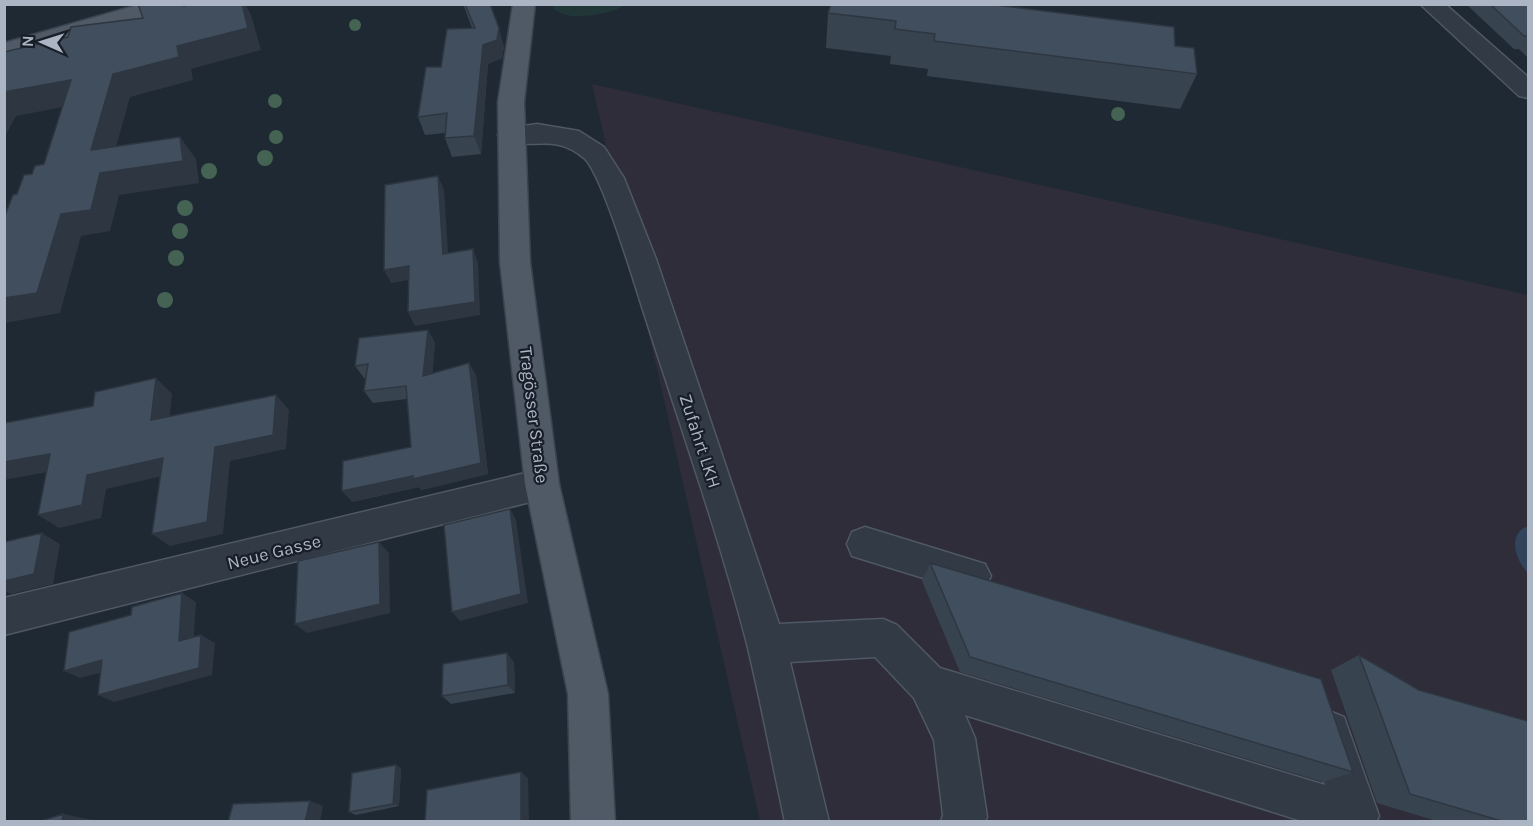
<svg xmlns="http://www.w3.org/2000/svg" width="1533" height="826" viewBox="0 0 1533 826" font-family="Karla,sans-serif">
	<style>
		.medical { fill: #2e2d39 }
		.green { fill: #213637 }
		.water { fill: #32445c }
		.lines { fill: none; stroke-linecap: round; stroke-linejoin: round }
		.minor-casing { stroke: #4f5864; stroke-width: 3 }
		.major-casing { stroke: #3b434f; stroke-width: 3 }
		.minor { fill: #323a45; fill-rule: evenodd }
		.major { fill: #505966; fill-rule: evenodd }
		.tree { fill: #456353 }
		.wall { fill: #384350 }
		.shaded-wall { fill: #2e3741 }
		.building { fill: #414e5d; stroke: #2e3741; stroke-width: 1.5 }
		.labels { text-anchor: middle; stroke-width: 4.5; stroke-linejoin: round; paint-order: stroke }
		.street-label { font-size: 18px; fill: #abb5c3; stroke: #181f29 }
	</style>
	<rect width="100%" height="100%" fill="#1f2934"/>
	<path class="medical" d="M 592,84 L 1528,295 L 1528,821 L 760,821 Z"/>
	<path class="green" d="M 554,5 L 554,4 L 624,5 C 616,13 578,19 567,15 C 562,14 558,11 553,9 Z"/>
	<path class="water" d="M 1528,526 L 1528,573 C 1515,560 1507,534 1528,526 Z"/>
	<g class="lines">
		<g class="minor-casing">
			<path id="minor" d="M 1420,4 L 1445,4 L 1528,77 L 1528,98 L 1519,96 Z
				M 537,124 L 579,131 L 604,147 L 624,178 L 656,259 L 779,624 L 883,619 L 897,625 L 940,668 L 1325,785 L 1308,732 L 1314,717 L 1329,711 L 1344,717 L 1379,816 L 1376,822 L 1305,822 L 965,715 L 975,738 L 987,817 L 985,822 L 941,822 L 943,815 L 934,740 L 914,698 L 875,657 L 790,662 L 829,822 L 785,822 C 772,762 761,702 747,644 C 718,532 678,420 643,310 C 634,282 602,174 584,158 C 554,133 533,150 502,141 L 498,135 L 502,129 Z
				M 542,469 L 554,473 L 559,484 L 554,495 L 542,499 L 4,635 L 4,598 Z
				M 865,527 L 985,564 L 991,576 L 985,588 L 972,593 L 852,556 L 847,544 L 852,532 Z"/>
		</g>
		<g class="major-casing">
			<path id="major" d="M 141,4 L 179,4 L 176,9 L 4,58 L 4,43 Z
				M 513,4 L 535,4 L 524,102 L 530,262 L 559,484 L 608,694 L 615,822 L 571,822 L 568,694 L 525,484 L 500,262 L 498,102 Z"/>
		</g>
		<use href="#minor" class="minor"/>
		<use href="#major" class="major"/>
	</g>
	<g class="tree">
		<circle cx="355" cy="25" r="6"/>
		<circle cx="275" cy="101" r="7"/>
		<circle cx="1118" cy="114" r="7"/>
		<circle cx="276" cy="137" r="7"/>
		<circle cx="265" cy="158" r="8"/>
		<circle cx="209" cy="171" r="8"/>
		<circle cx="185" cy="208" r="8"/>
		<circle cx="180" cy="231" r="8"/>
		<circle cx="176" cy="258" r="8"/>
		<circle cx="165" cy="300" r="8"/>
	</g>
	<path class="wall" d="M 463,4 L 490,4 L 504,47 L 502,58 L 488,64 L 481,154 L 452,157 L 445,138 L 445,133 L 425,135 L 418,117 L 441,67 L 472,28 Z
		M 1528,4 L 1528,58 L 1519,49 L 1514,49 L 1467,5 Z
		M 828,13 L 1175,46 L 1197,74 L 1180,109 L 927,76 L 928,69 L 890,64 L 891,56 L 826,48 Z
		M 428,330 L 435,343 L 432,374 L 476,375 L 488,474 L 421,490 L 419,487 L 352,502 L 411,447 L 407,399 L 373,403 L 364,391 L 366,378 L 364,378 L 355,366 Z
		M 930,563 L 1353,772 L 1323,782 L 960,672 L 922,581 Z
		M 1359,655 L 1419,690 L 1528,822 L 1440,822 L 1377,803 L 1331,670 Z
		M 514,662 L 515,693 L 451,704 L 442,696 Z
		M 401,768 L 399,806 L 356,815 L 349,812 Z"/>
	<path class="shaded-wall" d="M 242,4 L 245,4 L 251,15 L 261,50 L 191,69 L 193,80 L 130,97 L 109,172 L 91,150 L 113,74 Z
		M 499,28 L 504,47 L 502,58 L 488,64 L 481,154 L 474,136 L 483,45 Z
		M 71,80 L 89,102 L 16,116 L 4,138 L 4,92 Z
		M 180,137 L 196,159 L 199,183 L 119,195 L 110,231 L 81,236 L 60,313 L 4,323 L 4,298 L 61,214 L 100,173 Z
		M 438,176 L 444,190 L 449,267 L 443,254 Z
		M 473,249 L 478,263 L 480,315 L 415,326 L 408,312 Z
		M 409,266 L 416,279 L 391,283 L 384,270 Z
		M 428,330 L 435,343 L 431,388 L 423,376 Z
		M 469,363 L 476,375 L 488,474 L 421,490 L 419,487 L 352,502 L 342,491 L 413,476 Z
		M 156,378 L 172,394 L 168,435 L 151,420 Z
		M 276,395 L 289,410 L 286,449 L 230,461 L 223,534 L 170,546 L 152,534 L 215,447 Z
		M 50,454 L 69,468 L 4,480 L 4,462 Z
		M 163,458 L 180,472 L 106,489 L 101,518 L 59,528 L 38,515 L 87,475 Z
		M 510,509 L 516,520 L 528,603 L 460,621 L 452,612 Z
		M 42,533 L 60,544 L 53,584 L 11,594 L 4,591 L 4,581 Z
		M 379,542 L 389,553 L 390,613 L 307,633 L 295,624 Z
		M 182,593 L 196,602 L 193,649 L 179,641 Z
		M 201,635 L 215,643 L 212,675 L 114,702 L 98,695 Z
		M 507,653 L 514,662 L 515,693 L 508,685 Z
		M 102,660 L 118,668 L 80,678 L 64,671 Z
		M 396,765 L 401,768 L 399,806 L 393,804 Z
		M 521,772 L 528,778 L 529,822 L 521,822 Z
		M 310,801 L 323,806 L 320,822 L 305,822 Z
		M 63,814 L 93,820 L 93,822 L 62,822 Z"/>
	<path class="building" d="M 138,4 L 183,4 L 184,6 L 191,4 L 242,4 L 248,28 L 177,46 L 179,57 L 113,74 L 91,150 L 180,137 L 183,161 L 100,173 L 91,210 L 61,214 L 37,293 L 4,298 L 4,218 L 13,195 L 17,194 L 24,175 L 32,174 L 35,166 L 44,164 L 71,80 L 4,92 L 4,52 L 68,37 L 71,27 L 143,18 Z
		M 465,4 L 490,4 L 499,28 L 497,40 L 483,45 L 474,136 L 445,138 L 447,113 L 418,117 L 426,67 L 441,67 L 447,29 L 475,28 Z
		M 831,4 L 988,4 L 1174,27 L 1175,46 L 1194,48 L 1197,74 L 934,41 L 935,34 L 895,29 L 896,21 L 828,13 Z
		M 1490,4 L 1528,4 L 1528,36 L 1524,36 Z
		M 438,176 L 443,254 L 473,249 L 475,302 L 408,312 L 409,266 L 384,270 L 385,185 Z
		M 428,330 L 423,376 L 469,363 L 481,463 L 413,479 L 413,476 L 342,491 L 343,461 L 411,447 L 406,386 L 364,391 L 368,364 L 355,366 L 359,338 Z
		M 156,378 L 151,420 L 276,395 L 273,435 L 215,447 L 207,522 L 152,534 L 163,458 L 87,475 L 82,505 L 38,515 L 50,454 L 4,462 L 4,423 L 93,406 L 95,392 Z
		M 510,509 L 521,594 L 452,612 L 444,525 Z
		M 42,533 L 34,574 L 4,581 L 4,542 Z
		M 379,542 L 380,604 L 295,624 L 298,561 Z
		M 930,563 L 1321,679 L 1353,772 L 970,657 Z
		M 182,593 L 179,641 L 201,635 L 199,668 L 98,695 L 102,660 L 64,671 L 69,632 L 131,615 L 132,607 Z
		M 507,653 L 508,685 L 442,696 L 443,664 Z
		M 1359,655 L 1419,690 L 1528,721 L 1528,822 L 1505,822 L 1410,794 Z
		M 396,765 L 393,804 L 349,812 L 352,773 Z
		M 521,772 L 521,822 L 425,822 L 427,790 Z
		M 310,801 L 305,822 L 228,822 L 233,804 Z
		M 63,814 L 62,822 L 38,822 Z"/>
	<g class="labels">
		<g class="street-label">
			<text transform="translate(534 415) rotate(83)" y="6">Tragösser Straße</text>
			<text transform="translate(700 441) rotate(72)" y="6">Zufahrt LKH</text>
			<text transform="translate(274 552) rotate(-14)" y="6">Neue Gasse</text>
		</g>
	</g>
	<rect width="1533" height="826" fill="none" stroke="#abb5c3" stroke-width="12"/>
	<g transform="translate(42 42) rotate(273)" stroke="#181f29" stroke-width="4.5" paint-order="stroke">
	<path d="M0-4.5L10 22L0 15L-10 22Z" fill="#abb5c3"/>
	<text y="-9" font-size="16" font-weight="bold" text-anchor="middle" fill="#abb5c3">N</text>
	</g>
</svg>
